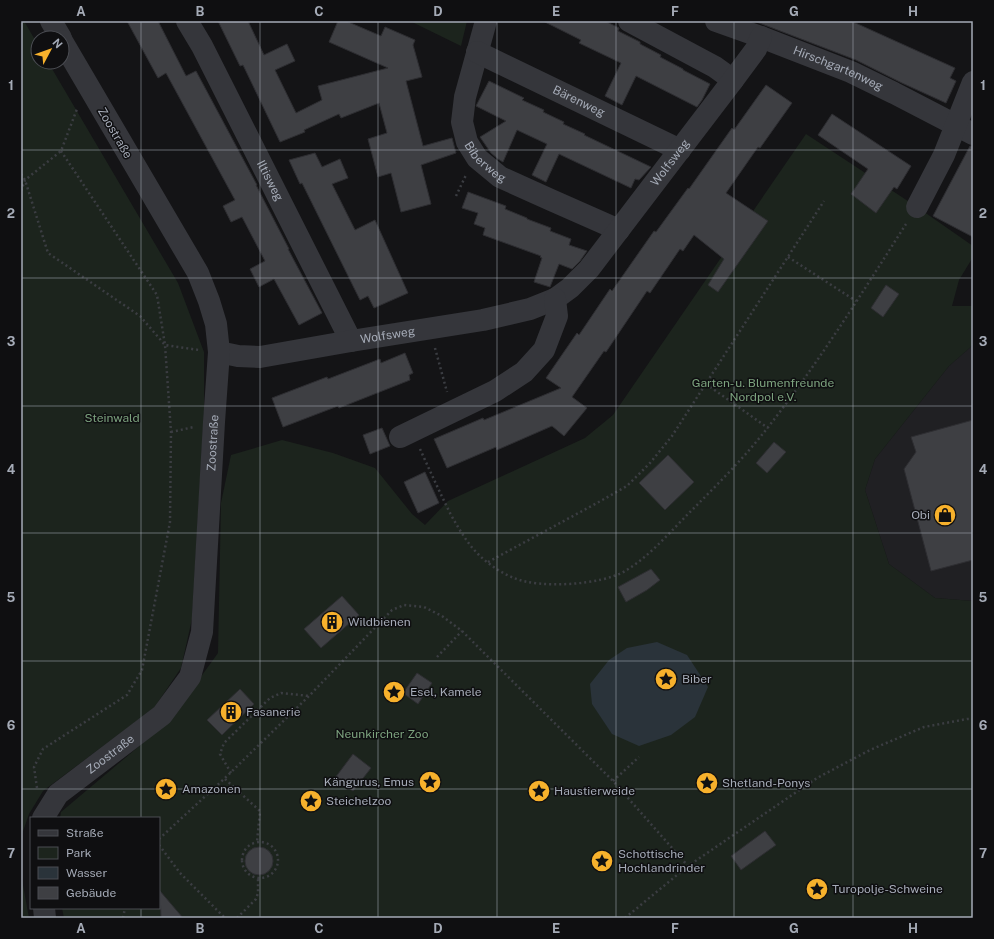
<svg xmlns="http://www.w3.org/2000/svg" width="994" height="939" viewBox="0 0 994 939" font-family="'Public Sans',sans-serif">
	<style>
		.built { fill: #202023 }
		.green { fill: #1c241d }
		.water { fill: #2a333a }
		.building { fill: #3e3f43; stroke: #2e2e32 }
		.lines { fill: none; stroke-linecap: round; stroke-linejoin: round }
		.path { stroke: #3b3d42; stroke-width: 2.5; stroke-dasharray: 2 3; stroke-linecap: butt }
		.minor { stroke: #35363b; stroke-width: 22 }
		.grid { fill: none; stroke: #a5abb7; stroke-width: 1; stroke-opacity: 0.55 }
		.labels { text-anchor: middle; stroke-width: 3; stroke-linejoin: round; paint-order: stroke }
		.street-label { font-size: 12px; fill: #a5abb7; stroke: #0f0f11 }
		.park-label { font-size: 12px; fill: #7ca27e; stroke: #0f0f11 }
		.poi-label { font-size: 12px; fill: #a5abb7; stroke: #0f0f11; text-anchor: start }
		.neatline { fill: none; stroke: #a5abb7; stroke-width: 1.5 }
		.grid-label { font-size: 13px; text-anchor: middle; font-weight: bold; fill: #a5abb7 }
	</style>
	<rect width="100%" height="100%" fill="#141416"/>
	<path class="built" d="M 973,345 L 973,601 L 935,598 L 889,564 L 865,490 L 875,459 L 949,366 Z"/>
	<path class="green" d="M 21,21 L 24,21 L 38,45 L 38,62 L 48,62 L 178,283 L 204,352 L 204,411 L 192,619 L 181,668 L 154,708 L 43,791 L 29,814 L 21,837 Z
		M 410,21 L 467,21 L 461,46 Z
		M 806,134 L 917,207 L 973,246 L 973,257 L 959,280 L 952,306 L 973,306 L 973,345 L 949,366 L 875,459 L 865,490 L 889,564 L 935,598 L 973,601 L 973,918 L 64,918 L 62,908 L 159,908 L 159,818 L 60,818 L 61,812 L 169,721 L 218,653 L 221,503 L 231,455 L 282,440 L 333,453 L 375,468 L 412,514 L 425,525 L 448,501 L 585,438 L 613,415 Z
		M 21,874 L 29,918 L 21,918 Z"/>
	<path class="water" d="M 657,642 L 687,655 L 708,687 L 695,717 L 671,735 L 639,746 L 612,734 L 592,704 L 590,684 L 609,660 L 627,648 Z"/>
	<path class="building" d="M 127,21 L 158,21 L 186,76 L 196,71 L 257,185 L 256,185 L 289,249 L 288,249 L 322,313 L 299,325 L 274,279 L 259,287 L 250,269 L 265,261 L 242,217 L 231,222 L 223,206 L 235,200 L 166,73 L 158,78 Z
		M 218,21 L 248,21 L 264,55 L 287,44 L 295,61 L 275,70 L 296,113 L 322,100 L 318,86 L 388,68 L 329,42 L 338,21 L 346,21 L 381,36 L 385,27 L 415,40 L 413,45 L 422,77 L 406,81 L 423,146 L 452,138 L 456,153 L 421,165 L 431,204 L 401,212 L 391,173 L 378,177 L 368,139 L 387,133 L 379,103 L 341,118 L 339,114 L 304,130 L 305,132 L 280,142 L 243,65 L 240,66 Z
		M 543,21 L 605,21 L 619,28 L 618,31 L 640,42 L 640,44 L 661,55 L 660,57 L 683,69 L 683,70 L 710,84 L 702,100 L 697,107 L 636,76 L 622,105 L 605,96 L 621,63 L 579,43 L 581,40 Z
		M 754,21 L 851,21 L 955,68 L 950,78 L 956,81 L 946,103 L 902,83 L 856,60 Z
		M 489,81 L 524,98 L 522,100 L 544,110 L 543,112 L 564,122 L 563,124 L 585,134 L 584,135 L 651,167 L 639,180 L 635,179 L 631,188 L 559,154 L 546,182 L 532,175 L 547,144 L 517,130 L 503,162 L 498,159 L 491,153 L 480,137 L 506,121 L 476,106 Z
		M 766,85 L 792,103 L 760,148 L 758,147 L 726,193 L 768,221 L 718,292 L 708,285 L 724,259 L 694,235 L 683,251 L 680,249 L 650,293 L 647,291 L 606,352 L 604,351 L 572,397 L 587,408 L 564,436 L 552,426 L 497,450 L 496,447 L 447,468 L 434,439 L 483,418 L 484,420 L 561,388 L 546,378 L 577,333 L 579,335 L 610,289 L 612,291 L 654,231 L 656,232 L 688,188 L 689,189 L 732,128 L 734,130 Z
		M 832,114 L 911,166 L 897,189 L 894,187 L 876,213 L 851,194 L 868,169 L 818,135 Z
		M 970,146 L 973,146 L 973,237 L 933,216 Z
		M 315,153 L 322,167 L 340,159 L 348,178 L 332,184 L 355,230 L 375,220 L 408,293 L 374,308 L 368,296 L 360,300 L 302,183 L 300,184 L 289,160 Z
		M 468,192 L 506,206 L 505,209 L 527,218 L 527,219 L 551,228 L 550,231 L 571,239 L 569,245 L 587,251 L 580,261 L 572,269 L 559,264 L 550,287 L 534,282 L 542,258 L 540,257 L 541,256 L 483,235 L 485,228 L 474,224 L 478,213 L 462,208 Z
		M 886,285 L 899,294 L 883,317 L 871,308 Z
		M 405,353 L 413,373 L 409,375 L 410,380 L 339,408 L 338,406 L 283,427 L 272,398 L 327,377 L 328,379 L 380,359 L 381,363 Z
		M 973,420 L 973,560 L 931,571 L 904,469 L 916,452 L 911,437 Z
		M 382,428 L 390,446 L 370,454 L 363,435 Z
		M 774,442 L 786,452 L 767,473 L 756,463 Z
		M 668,455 L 694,482 L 665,510 L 639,483 Z
		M 425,472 L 439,503 L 418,513 L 404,482 Z
		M 651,569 L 660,580 L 647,590 L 626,602 L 618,587 Z
		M 342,596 L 359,615 L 321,648 L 304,629 Z
		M 417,673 L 432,683 L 418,704 L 403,693 Z
		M 240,689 L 254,704 L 222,735 L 207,720 Z
		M 353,754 L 371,768 L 353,791 L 335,778 Z
		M 765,831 L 776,845 L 741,870 L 731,856 Z
		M245 861a14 14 0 1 1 28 0a14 14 0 1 1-28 0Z
		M 160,891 L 183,918 L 161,918 Z"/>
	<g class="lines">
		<path class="path" d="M 21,174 L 25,180 L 48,253 L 140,316 L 165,345 L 199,350
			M 21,191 L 25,180 L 61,151 L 77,109
			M 456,196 L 466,175
			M 788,257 L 856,301
			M 435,348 L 447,392
			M 706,384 L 768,428
			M 171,432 L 194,427
			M 420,449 C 430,471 440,493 451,515 C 459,529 467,543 478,554 C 488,564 501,573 514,578 C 539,589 602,585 625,571 C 649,557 670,532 690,512 C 717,485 745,457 769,426 C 819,362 862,293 906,224
			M 488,562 L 597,503 L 627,486 L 650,463 L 672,436 L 824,201
			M 437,657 L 462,631
			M 231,773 L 220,754 L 224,743 L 270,698 L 281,693 L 309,696
			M 225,779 L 260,811 L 257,842
			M 613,781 L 639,757
			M 37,788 L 34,767 L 43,749 L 127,695 L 142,670 L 170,522 L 171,432 L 165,345 L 157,295 L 61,151
			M 159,839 L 225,778 L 309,696 L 392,610 L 404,605 L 424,607 L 442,616 L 462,631 L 613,781 L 688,866
			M242 860a18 18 0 1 1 36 0a18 18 0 1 1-36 0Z
			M 159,845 L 180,873 L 225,918
			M 123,918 L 125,908
			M 237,918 L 256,899 L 258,893 L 258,879
			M 625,918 L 688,866 L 817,778 L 870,750 L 924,727 L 967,719 L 973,719"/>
		<g class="minor">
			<path d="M 51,21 L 61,38"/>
			<path id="s1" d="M 187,21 L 202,46 L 351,341"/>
			<path id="s2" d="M 486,21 L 465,97 L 462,122 L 467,142 L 477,158 L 500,177 L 551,200 L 619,230"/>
			<path d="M 629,21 L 715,67 L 733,80"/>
			<path id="s3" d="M 716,21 L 761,37 L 851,72 L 894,93 L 973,134"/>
			<path id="s4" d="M 477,52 L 680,150"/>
			<path d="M 917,207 L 944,155 L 973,82"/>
			<path id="s5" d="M 219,352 L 238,356 L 260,357 L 351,341 L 483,320 L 530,309 L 555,299 L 570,288 L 589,269 L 733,80 L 756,49 L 761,37"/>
			<path d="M 400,437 L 495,391 L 524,372 L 544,350 L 557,316 L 555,299"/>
			<path id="s6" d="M 43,818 L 58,794 L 162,715 L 190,677 L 202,632 L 214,422 L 219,352 L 216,324 L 209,301 L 198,273 L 62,41"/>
			<path d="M 44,908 L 45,918"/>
		</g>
	</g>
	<path class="grid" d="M 141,21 L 141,818M 260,21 L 260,918M 378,21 L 378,918M 497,21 L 497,918M 616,21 L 616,918M 734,21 L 734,918M 853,21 L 853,918M 21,150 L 973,150M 21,278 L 973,278M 21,406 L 973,406M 21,533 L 973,533M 21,661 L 973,661M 21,789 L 973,789M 141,908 L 141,918"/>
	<defs>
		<g id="shop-disc" transform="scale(1.15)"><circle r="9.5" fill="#f7b12c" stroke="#0f0f11"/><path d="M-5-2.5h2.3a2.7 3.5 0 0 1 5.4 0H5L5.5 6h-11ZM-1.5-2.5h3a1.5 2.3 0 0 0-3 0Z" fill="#111"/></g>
		<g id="building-disc" transform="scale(1.15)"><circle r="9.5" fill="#f7b12c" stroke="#0f0f11"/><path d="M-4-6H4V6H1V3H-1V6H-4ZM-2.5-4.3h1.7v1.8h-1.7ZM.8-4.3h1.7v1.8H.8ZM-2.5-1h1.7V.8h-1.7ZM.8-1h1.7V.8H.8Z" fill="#111"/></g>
		<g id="sight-disc" transform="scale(1.15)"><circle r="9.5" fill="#f7b12c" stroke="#0f0f11"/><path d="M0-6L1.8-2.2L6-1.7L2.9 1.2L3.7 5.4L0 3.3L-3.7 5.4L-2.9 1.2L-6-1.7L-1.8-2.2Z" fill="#111"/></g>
	</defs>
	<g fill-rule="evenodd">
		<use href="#shop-disc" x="945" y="515"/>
		<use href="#building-disc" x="332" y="622"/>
		<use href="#sight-disc" x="666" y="679"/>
		<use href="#sight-disc" x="394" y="692"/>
		<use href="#building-disc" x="231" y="712"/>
		<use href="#sight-disc" x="430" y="782"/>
		<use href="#sight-disc" x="707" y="783"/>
		<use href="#sight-disc" x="166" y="789"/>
		<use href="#sight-disc" x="539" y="791"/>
		<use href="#sight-disc" x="311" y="801"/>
		<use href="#sight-disc" x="602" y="861"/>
		<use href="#sight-disc" x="817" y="889"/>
	</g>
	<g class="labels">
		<g class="street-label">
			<text dy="4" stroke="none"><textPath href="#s3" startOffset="131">Hirschgartenweg</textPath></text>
			<text dy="4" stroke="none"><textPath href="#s4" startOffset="113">Bärenweg</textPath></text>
			<text transform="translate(115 133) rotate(60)" y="4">Zoostraße</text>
			<text dy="4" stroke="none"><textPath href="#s2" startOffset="152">Biberweg</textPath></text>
			<text dy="4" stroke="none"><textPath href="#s5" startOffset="522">Wolfsweg</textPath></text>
			<text dy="4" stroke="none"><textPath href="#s1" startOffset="180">Iltisweg</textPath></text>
			<text dy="4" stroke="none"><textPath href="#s5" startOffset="171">Wolfsweg</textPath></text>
			<text dy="4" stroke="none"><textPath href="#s6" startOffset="442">Zoostraße</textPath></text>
			<text dy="4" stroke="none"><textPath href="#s6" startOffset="94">Zoostraße</textPath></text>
		</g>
		<g class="park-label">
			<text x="763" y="387">Garten- u. Blumenfreunde<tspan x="763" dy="14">Nordpol e.V.</tspan></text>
			<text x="112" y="422">Steinwald</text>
			<text x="382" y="738">Neunkircher Zoo</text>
		</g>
		<g class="poi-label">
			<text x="930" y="519" text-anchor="end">Obi</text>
			<text x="348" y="626">Wildbienen</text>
			<text x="682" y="683">Biber</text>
			<text x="410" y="696">Esel, Kamele</text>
			<text x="246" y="716">Fasanerie</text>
			<text x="414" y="786" text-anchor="end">Kängurus, Emus</text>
			<text x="722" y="787">Shetland-Ponys</text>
			<text x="182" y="793">Amazonen</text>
			<text x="554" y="795">Haustierweide</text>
			<text x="326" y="805">Steichelzoo</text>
			<text x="618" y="858">Schottische<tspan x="618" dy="14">Hochlandrinder</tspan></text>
			<text x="832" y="893">Turopolje-Schweine</text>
		</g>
	</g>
	<rect width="994" height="939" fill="none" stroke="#0f0f11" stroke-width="44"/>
	<rect x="30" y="817" width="130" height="92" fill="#0f0f11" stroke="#4b4d53"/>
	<rect x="38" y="830" width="20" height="6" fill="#35363b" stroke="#4b4d53"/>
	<text x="66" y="837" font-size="12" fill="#a5abb7">Straße</text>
	<rect x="38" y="847" width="20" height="12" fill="#1c241d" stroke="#4b4d53"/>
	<text x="66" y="857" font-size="12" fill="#a5abb7">Park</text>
	<rect x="38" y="867" width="20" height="12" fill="#2a333a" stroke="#4b4d53"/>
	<text x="66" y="877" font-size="12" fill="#a5abb7">Wasser</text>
	<rect x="38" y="887" width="20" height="12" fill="#3e3f43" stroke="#4b4d53"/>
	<text x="66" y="897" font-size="12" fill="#a5abb7">Gebäude</text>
	<g transform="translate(50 50) rotate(49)"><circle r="19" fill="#0f0f11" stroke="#4b4d53"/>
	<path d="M0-3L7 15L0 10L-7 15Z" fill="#f7b12c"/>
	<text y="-6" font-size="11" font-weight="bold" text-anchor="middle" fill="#a5abb7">N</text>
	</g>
	<rect x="22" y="22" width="950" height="895" class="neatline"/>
	<g class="grid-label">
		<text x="81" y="16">A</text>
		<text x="200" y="16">B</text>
		<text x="319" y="16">C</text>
		<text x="438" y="16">D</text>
		<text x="556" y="16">E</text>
		<text x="675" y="16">F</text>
		<text x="794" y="16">G</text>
		<text x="913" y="16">H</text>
		<text x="11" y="90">1</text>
		<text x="983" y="90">1</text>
		<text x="11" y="218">2</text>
		<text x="983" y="218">2</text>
		<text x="11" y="346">3</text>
		<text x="983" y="346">3</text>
		<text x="11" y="474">4</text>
		<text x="983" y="474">4</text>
		<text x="11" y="602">5</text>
		<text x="983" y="602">5</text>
		<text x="11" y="730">6</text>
		<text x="983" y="730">6</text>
		<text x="11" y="858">7</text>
		<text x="983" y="858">7</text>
		<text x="81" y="933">A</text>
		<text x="200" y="933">B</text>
		<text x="319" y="933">C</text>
		<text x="438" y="933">D</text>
		<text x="556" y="933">E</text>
		<text x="675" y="933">F</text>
		<text x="794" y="933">G</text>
		<text x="913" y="933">H</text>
	</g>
</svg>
